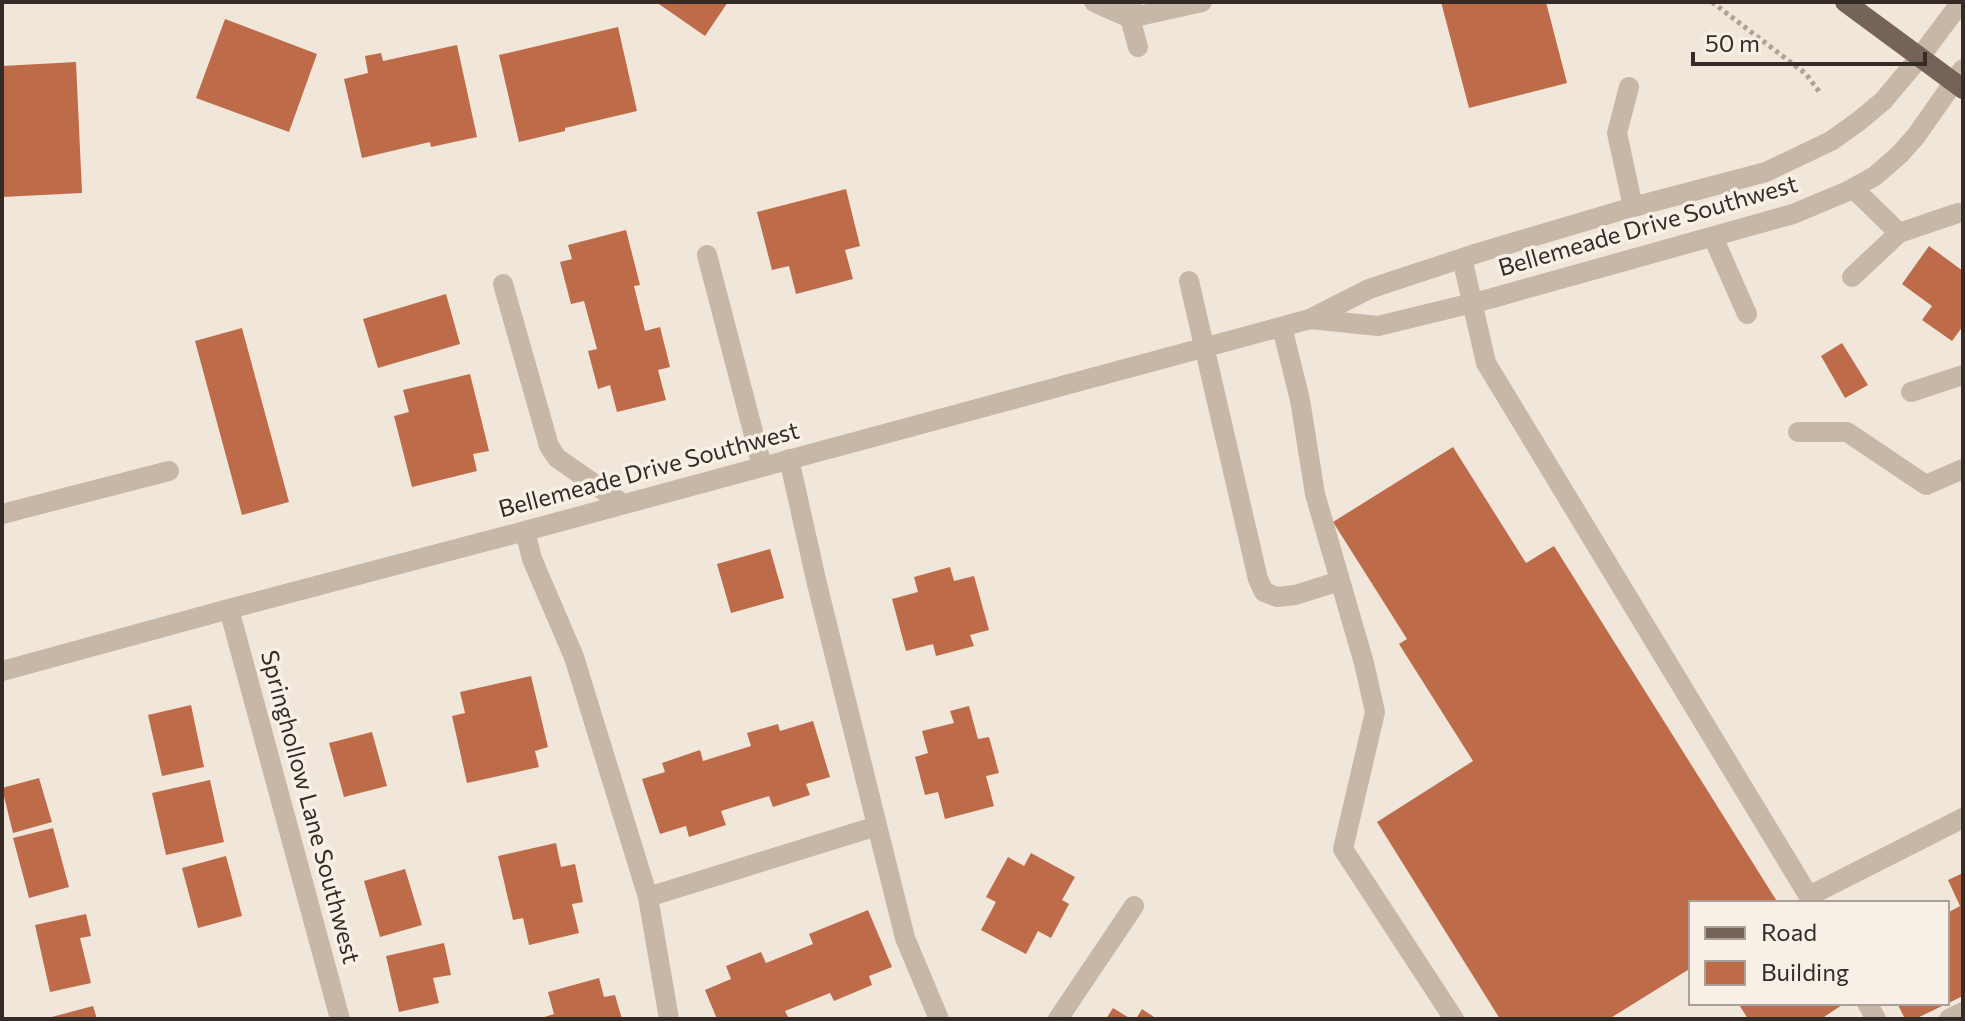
<svg xmlns="http://www.w3.org/2000/svg" width="1965" height="1021" viewBox="0 0 1965 1021" font-family="Commissioner,sans-serif">
	<style>
		.building { fill: #be6b4a }
		.lines { fill: none; stroke-linecap: round; stroke-linejoin: round }
		.path { stroke: #b2a191; stroke-width: 5; stroke-dasharray: 4 4; stroke-linecap: butt }
		.minor { stroke: #c7b7a7; stroke-width: 20 }
		.major { stroke: #756359; stroke-width: 20 }
		.labels { text-anchor: middle; stroke-width: 7; stroke-linejoin: round; paint-order: stroke }
		.street-label { font-size: 24px; fill: #342b27; stroke: #f8f0e6 }
	</style>
	<rect width="100%" height="100%" fill="#f0e6da"/>
	<path class="building" d="M 656,2 L 728,2 L 705,36 Z
		M 1441,2 L 1546,2 L 1567,83 L 1469,108 Z
		M 225,19 L 317,54 L 289,132 L 196,98 Z
		M 618,27 L 637,111 L 565,128 L 565,131 L 519,142 L 499,55 Z
		M 457,45 L 477,137 L 431,147 L 430,142 L 362,158 L 344,79 L 368,73 L 365,56 L 381,53 L 383,61 Z
		M 76,62 L 82,193 L 2,197 L 2,66 Z
		M 846,189 L 860,246 L 845,250 L 853,279 L 796,294 L 789,266 L 772,270 L 757,212 Z
		M 626,230 L 640,285 L 634,286 L 645,331 L 660,327 L 670,367 L 658,370 L 666,400 L 617,412 L 610,385 L 598,389 L 588,351 L 597,349 L 584,301 L 571,304 L 560,262 L 572,259 L 568,245 Z
		M 1929,246 L 1963,271 L 1963,326 L 1952,341 L 1922,320 L 1932,306 L 1902,284 Z
		M 446,294 L 460,344 L 378,368 L 363,319 Z
		M 242,328 L 289,502 L 242,515 L 195,341 Z
		M 1842,343 L 1868,385 L 1845,398 L 1821,356 Z
		M 470,374 L 489,451 L 473,454 L 477,471 L 412,487 L 394,416 L 409,412 L 403,390 Z
		M 1453,447 L 1526,563 L 1554,546 L 1778,903 L 1691,903 L 1691,968 L 1609,1019 L 1500,1019 L 1377,822 L 1473,761 L 1399,644 L 1407,639 L 1333,522 Z
		M 770,549 L 784,598 L 731,613 L 717,564 Z
		M 950,567 L 954,581 L 974,576 L 989,630 L 970,635 L 974,646 L 936,656 L 933,644 L 906,651 L 892,599 L 918,592 L 914,577 Z
		M 531,676 L 548,747 L 535,751 L 539,767 L 467,783 L 452,716 L 465,713 L 460,692 Z
		M 191,705 L 204,767 L 162,776 L 148,715 Z
		M 969,706 L 978,739 L 989,737 L 999,773 L 986,776 L 994,806 L 945,819 L 938,792 L 925,795 L 915,757 L 928,753 L 922,731 L 954,723 L 950,711 Z
		M 813,721 L 830,777 L 806,784 L 810,795 L 773,807 L 769,796 L 721,811 L 726,825 L 689,837 L 686,826 L 660,834 L 642,779 L 665,772 L 662,763 L 700,750 L 703,761 L 751,746 L 747,733 L 778,724 L 780,731 Z
		M 372,732 L 387,786 L 344,797 L 329,743 Z
		M 39,778 L 52,822 L 13,833 L 2,788 Z
		M 210,780 L 224,842 L 166,855 L 152,793 Z
		M 53,828 L 69,887 L 29,898 L 13,838 Z
		M 556,843 L 561,867 L 575,864 L 583,902 L 572,904 L 579,933 L 529,945 L 523,918 L 513,920 L 498,856 Z
		M 1031,853 L 1075,877 L 1062,900 L 1069,904 L 1051,938 L 1038,931 L 1026,954 L 981,930 L 996,902 L 986,897 L 1008,857 L 1024,866 Z
		M 226,856 L 242,916 L 198,928 L 182,868 Z
		M 405,869 L 422,925 L 380,937 L 364,881 Z
		M 1963,873 L 1963,996 L 1915,1019 L 1905,1019 L 1897,1003 L 1947,1003 L 1947,913 L 1960,906 L 1948,880 Z
		M 868,910 L 892,967 L 869,976 L 872,985 L 834,1001 L 830,993 L 785,1011 L 789,1019 L 717,1019 L 705,990 L 731,979 L 726,966 L 761,952 L 766,963 L 813,944 L 809,934 Z
		M 86,914 L 91,936 L 80,938 L 91,983 L 50,992 L 35,925 Z
		M 444,943 L 451,975 L 433,978 L 439,1003 L 399,1012 L 386,956 Z
		M 599,978 L 604,997 L 615,995 L 622,1019 L 538,1019 L 554,1014 L 548,992 Z
		M 1738,1003 L 1841,1003 L 1842,1005 L 1821,1019 L 1748,1019 Z
		M 93,1006 L 97,1019 L 48,1019 L 48,1018 Z
		M 1113,1008 L 1131,1019 L 1106,1019 Z
		M 1142,1009 L 1157,1019 L 1136,1019 Z"/>
	<g class="lines">
		<path class="path" d="M 1712,2 L 1806,74 L 1821,94"/>
		<path class="minor" d="M 1094,2 L 1130,18 L 1202,2
			M 1132,2 L 1130,18 L 1138,47
			M 1629,87 L 1617,133 L 1633,207
			M 1853,188 L 1899,233
			M 1713,237 L 1747,314
			M 707,255 L 762,466
			M 1462,258 L 1486,363 L 1813,903
			M 1852,277 L 1899,233 L 1958,213
			M 1189,281 L 1258,579 L 1264,592 L 1277,597 L 1295,595 L 1340,581
			M 503,284 L 549,446 L 557,458 L 623,504
			M 1310,319 L 1378,326 L 1489,299 L 1793,214 L 1848,191 L 1875,176 L 1900,154 L 1916,136 L 1963,69
			M 1282,327 L 1300,400 L 1315,494 L 1364,663 L 1375,712 L 1343,849 L 1454,1019
			M 1911,392 L 1963,375
			M 1798,432 L 1847,432 L 1926,485 L 1963,469
			M 789,459 L 817,584 L 905,938 L 939,1019
			M 2,514 L 169,471
			M 525,531 L 532,559 L 574,657 L 648,897 L 669,1019
			M 229,609 L 340,1019
			M 2,671 L 229,609 L 525,531 L 1310,319 L 1369,289 L 1396,280 L 1478,253 L 1633,207 L 1766,172 L 1831,141 L 1859,121 L 1883,101 L 1920,57 L 1961,2
			M 1809,896 L 1963,818
			M 648,897 L 877,826
			M 1867,1003 L 1876,1019
			M 1058,1019 L 1134,906
			M 1949,1019 L 1963,1012"/>
		<path class="major" d="M 1845,2 L 1963,89"/>
	</g>
	<g class="labels">
		<g class="street-label">
			<text transform="translate(1648 226) rotate(-16)" y="8">Bellemeade Drive Southwest</text>
			<text transform="translate(649 470) rotate(-15)" y="8">Bellemeade Drive Southwest</text>
			<text transform="translate(310 807) rotate(75)" y="8">Springhollow Lane Southwest</text>
		</g>
	</g>
	<rect width="1965" height="1021" fill="none" stroke="#342b27" stroke-width="8"/>
	<rect x="1689" y="901" width="260" height="104" fill="#f8f0e6" stroke="#aaa19a" stroke-width="2"/>
	<rect x="1705" y="927" width="40" height="12" fill="#756359" stroke="#aaa19a" stroke-width="2"/>
	<text x="1761" y="941" font-size="24" fill="#342b27">Road</text>
	<rect x="1705" y="961" width="40" height="24" fill="#be6b4a" stroke="#aaa19a" stroke-width="2"/>
	<text x="1761" y="981" font-size="24" fill="#342b27">Building</text>
	<path d="M1693 52v12h232v-12" fill="none" stroke="#342b27" stroke-width="4"/>
	<text x="1705" y="52" font-size="24" fill="#342b27" stroke="#f8f0e6" stroke-width="6" paint-order="stroke">50 m</text>
</svg>
